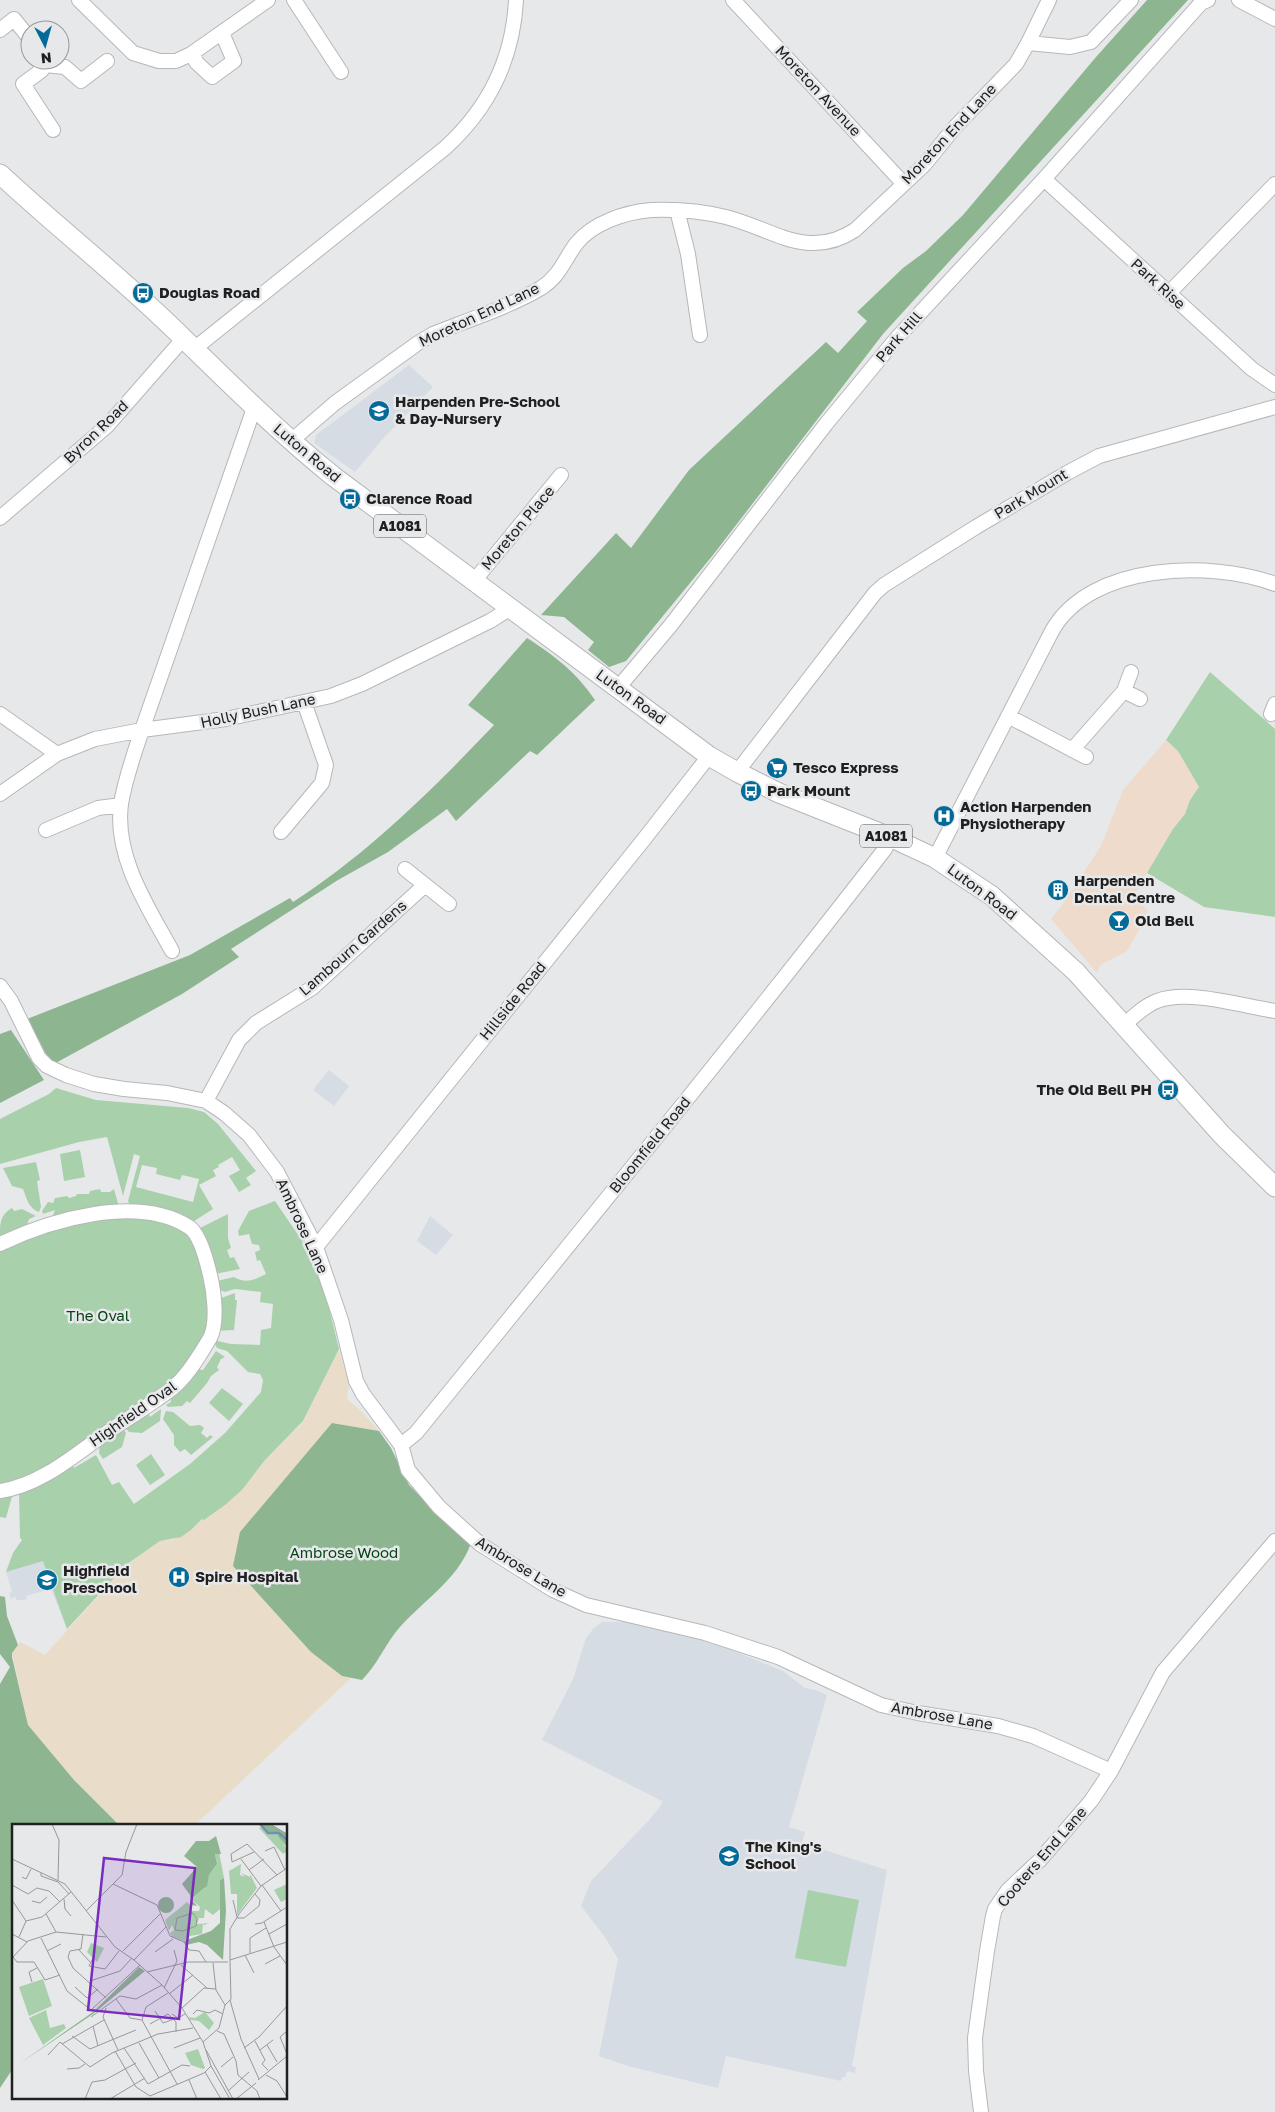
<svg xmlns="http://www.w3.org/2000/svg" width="1275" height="2112" viewBox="0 0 1275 2112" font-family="'Golos Text',sans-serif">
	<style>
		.commercial { fill: #eedbcb }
		.built { fill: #d6dce4 }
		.medical { fill: #e9ddc9 }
		.green { fill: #a8d0ab; fill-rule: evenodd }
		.forest { fill: #8db690 }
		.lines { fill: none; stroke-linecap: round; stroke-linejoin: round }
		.minor-casing { stroke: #b6b7b9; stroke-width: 16 }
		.major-casing { stroke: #b6b7b9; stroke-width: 21 }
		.minor { stroke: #fff; stroke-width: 14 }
		.major { stroke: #fff; stroke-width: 19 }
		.labels { text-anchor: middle; stroke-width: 5; stroke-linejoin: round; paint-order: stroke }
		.shield { fill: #e7e8ea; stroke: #5c5c5d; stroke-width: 1 }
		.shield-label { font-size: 14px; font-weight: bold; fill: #202021 }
		.street-label { font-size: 15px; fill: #202021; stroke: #e7e8ea }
		.poi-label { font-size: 15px; font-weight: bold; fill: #202021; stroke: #e7e8ea; text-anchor: start }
		.park-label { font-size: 15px; fill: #044515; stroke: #e7e8ea }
		.inset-river { fill: none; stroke: #738fb7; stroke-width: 2.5 }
		.inset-road { fill: none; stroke: #97989a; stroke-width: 1 }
		.view { fill: #7b2cbf; fill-opacity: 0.15; stroke: #7b2cbf; stroke-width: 2.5 }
		.inset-edge { fill: none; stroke: #202021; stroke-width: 2.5 }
	</style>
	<rect width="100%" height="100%" fill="#e7e8ea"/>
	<path class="commercial" d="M 1166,740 L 1178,751 L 1199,787 L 1190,800 L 1185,814 L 1173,829 L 1133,897 L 1148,910 L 1140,928 L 1127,951 L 1100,965 L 1097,973 L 1051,919 L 1068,897 L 1101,846 L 1123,790 Z"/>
	<path class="built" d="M 409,365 L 433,387 L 381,441 L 355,472 L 314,443 L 316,435 Z
		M 329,1070 L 349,1086 L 334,1106 L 313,1090 Z
		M 430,1216 L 453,1235 L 436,1255 L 417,1241 Z
		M 35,1536 L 67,1629 L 51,1589 L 26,1596 L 27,1599 L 23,1600 L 17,1600 L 15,1597 L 11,1599 L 9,1593 L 12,1592 L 6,1572 L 13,1553 L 18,1545 Z
		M 602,1622 L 626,1622 L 714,1643 L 783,1671 L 805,1688 L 816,1690 L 827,1695 L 789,1827 L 805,1832 L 802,1843 L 887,1870 L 852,2066 L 856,2067 L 855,2073 L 847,2071 L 845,2077 L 842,2077 L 841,2081 L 726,2056 L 718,2088 L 628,2066 L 599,2056 L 618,1959 L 605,1937 L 581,1906 L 591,1881 L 651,1818 L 661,1805 L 662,1801 L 542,1740 L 573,1679 L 586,1638 L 593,1629 Z"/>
	<path class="medical" d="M 339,1349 L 349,1386 L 347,1399 L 360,1410 L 379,1431 L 332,1423 L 342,1676 L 351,1678 L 194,1826 L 120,1826 L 74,1780 L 28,1725 L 12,1653 L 20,1642 L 45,1655 L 127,1564 L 160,1541 L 172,1540 L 192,1529 L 202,1519 L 204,1520 L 225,1505 L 242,1490 L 265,1460 L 303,1422 Z"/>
	<path class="green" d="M 1210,672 L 1275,729 L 1275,917 L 1204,907 L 1147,873 L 1173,829 L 1185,814 L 1190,800 L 1199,787 L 1178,751 L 1166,740 Z
		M 56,1088 L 96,1100 L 188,1108 L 204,1112 L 218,1124 L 256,1171 L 246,1178 L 251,1185 L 239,1192 L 229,1176 L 240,1170 L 232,1157 L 218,1165 L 219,1167 L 213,1170 L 216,1176 L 199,1185 L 213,1209 L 191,1223 L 131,1207 L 128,1201 L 140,1156 L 134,1154 L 123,1196 L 107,1137 L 79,1142 L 0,1164 L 0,1119 L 49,1094 ZM 142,1165 L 157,1168 L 156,1174 L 180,1180 L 182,1175 L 199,1179 L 193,1202 L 136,1187 Z
		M 80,1150 L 85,1177 L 64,1181 L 60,1154 Z
		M 36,1162 L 40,1180 L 37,1181 L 41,1207 L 39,1212 C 29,1209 27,1199 23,1189 L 12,1186 L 3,1168 Z
		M 100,1189 L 101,1192 L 110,1192 L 114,1189 L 119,1207 L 51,1220 L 55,1210 L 43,1214 L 42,1211 L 48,1202 L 53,1203 L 55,1198 L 67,1196 L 69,1198 L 76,1196 L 77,1194 L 89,1194 L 90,1191 Z
		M 275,1201 L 305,1245 L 326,1296 L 339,1349 L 303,1421 L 265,1460 L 242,1490 L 225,1505 L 204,1520 L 202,1519 L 192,1529 L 181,1537 L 160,1541 L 127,1564 L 67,1629 L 43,1561 L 6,1572 L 13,1553 L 22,1540 L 20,1538 L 19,1491 L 72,1461 L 74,1468 L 96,1455 L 112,1485 L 119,1482 L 134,1504 L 190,1464 L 225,1433 L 261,1392 L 263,1380 L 260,1374 L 248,1372 L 227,1351 L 217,1348 L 213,1340 L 231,1344 L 260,1345 L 261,1330 L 271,1328 L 273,1304 L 260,1302 L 261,1292 L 235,1289 L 225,1292 L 220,1290 L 217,1281 L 234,1277 C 245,1284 255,1280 266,1274 L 260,1260 L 257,1261 L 255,1252 L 260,1250 L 259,1245 L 252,1244 L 249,1234 L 239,1236 L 238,1231 L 249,1211 Z
		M 12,1208 L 14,1211 L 22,1209 L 36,1216 L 29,1219 L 26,1228 L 0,1237 C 0,1223 0,1215 12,1208 Z
		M 228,1214 L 228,1238 L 231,1248 L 227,1250 L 230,1258 L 234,1257 L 240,1269 L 215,1274 L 198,1229 Z
		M 141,1216 L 184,1229 L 195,1244 L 204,1264 L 211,1315 L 203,1342 L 173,1380 L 40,1472 L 0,1486 L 0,1249 L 71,1222 Z
		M 235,1293 L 235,1300 L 237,1300 L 234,1330 L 214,1331 L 216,1300 Z
		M 216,1351 L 225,1357 L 221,1359 L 217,1367 L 219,1370 L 211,1376 L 207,1383 L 190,1403 L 187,1401 L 182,1406 L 168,1407 L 166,1405 L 171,1402 L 170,1394 L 194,1369 L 203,1370 Z
		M 222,1388 L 243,1404 L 229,1421 L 209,1403 Z
		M 161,1409 L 160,1421 L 142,1433 L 129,1432 L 124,1426 L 148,1412 L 150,1417 Z
		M 166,1411 L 173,1412 L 190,1426 L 200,1425 L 204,1428 L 201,1433 L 207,1438 L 210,1435 L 213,1437 L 191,1455 L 185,1449 L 180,1452 L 174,1445 L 174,1435 L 163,1419 Z
		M 122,1428 L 126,1433 L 122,1447 L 103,1459 L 99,1453 L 100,1442 Z
		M 151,1454 L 165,1475 L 150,1485 L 136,1465 Z
		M 0,1493 L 13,1493 L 6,1518 L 0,1517 Z
		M 808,1890 L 859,1900 L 846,1967 L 795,1958 Z"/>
	<path class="forest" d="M 1147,0 L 1188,0 L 883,334 L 713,555 L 626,661 L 609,667 L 588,650 L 594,642 L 564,617 L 541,615 L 616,533 L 631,548 L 689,470 L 826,342 L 838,353 L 867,321 L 857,312 L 903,268 L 926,251 L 963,215 L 1096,57 Z
		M 527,638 C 555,656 576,672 595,700 L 537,755 L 530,751 L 456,821 L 447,809 L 388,852 L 338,880 L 231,949 L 239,957 L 182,994 L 52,1065 L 27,1019 L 190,955 L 290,898 L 293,902 C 369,853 432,790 494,725 L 468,705 Z
		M 11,1030 L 44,1080 L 0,1103 L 0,1034 Z
		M 332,1423 L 379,1431 L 391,1448 L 409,1485 L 460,1536 L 471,1543 C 458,1581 419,1603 395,1633 C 383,1649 376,1666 362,1680 L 342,1676 L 311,1652 L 233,1566 L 240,1532 Z
		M 0,1596 L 5,1597 L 7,1616 L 18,1645 L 12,1653 L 12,1657 L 28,1725 L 74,1780 L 120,1826 L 14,1826 L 14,2067 L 0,2088 L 0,1684 L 10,1667 L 0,1654 Z"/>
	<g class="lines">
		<g class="minor-casing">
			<path id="minor" d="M 79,0 L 133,53 L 159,61 L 176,61 L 191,54 L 268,0
				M 294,0 L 341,72
				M 733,0 L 903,183
				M 1239,0 L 1275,19
				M 0,30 L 14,19 L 30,39
				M 1028,43 L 1070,47 L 1091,42 L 1131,0
				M 191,54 L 197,63 L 212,77 L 234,61 L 222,33
				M 44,60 L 45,65 L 65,67 L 81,81 L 107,61
				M 45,65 L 42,70 L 23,84 L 53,130
				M 1044,179 L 1252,369 L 1275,385
				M 677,210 L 688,254 L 700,335
				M 1169,293 L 1275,184
				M 194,349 L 445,148 C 489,108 513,59 516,0
				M 291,441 L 335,403 L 418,343 L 433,334 C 468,320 509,307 541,288 C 560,276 564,260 576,244 C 592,223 626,212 651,210 C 676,209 701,211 726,217 C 773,229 808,261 855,230 L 924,165 L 955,127 L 1016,64 L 1028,43 L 1049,0
				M 0,518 L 107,426 L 184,338
				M 474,581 L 561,475
				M 618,688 L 671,625 L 826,424 L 896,339 L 1044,179 L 1201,3 L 1208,0
				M 1124,691 L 1131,672
				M 0,714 L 57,754
				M 1271,714 L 1275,704
				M 1008,716 L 1086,757
				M 1072,750 L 1124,691 L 1140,699
				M 737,772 L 875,593 L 884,585 L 976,527 L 1067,473 L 1099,456 L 1275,407
				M 0,794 L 57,754 L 95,739 L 142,730 L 226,719 L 331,696 L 362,684 L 490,621 L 511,608
				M 46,830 L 98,808 L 121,805
				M 281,832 L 322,783 L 326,765 L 304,702
				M 935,858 L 1052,631 C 1090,563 1210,560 1275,584
				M 405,869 L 449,904
				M 172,951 C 148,907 114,857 121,804 C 125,779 134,754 142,730 L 254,408
				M 0,986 L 11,1001 L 39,1058 L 47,1066 L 66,1075 L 94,1084 L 124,1089 L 167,1093 L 206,1101 L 224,1113 L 249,1135 L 277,1172 L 316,1247 L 341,1320 L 356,1381 L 363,1394 L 401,1445 L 408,1470 L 439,1507 L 480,1544 L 553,1590 L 586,1605 L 705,1633 L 778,1657 L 881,1705 L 918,1713 L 998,1726 L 1033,1736 L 1111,1771
				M 1123,1026 C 1133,1017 1144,1006 1157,1001 C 1188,989 1242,1006 1275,1011
				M 206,1101 L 239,1040 L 256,1023 L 312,988 L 425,885
				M 0,1244 C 50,1220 137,1194 189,1227 C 200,1234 207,1262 210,1275 C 214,1291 218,1323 210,1338 C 201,1353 190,1372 177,1384 C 171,1390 163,1395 156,1400 C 137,1413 118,1425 99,1438 C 70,1459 37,1486 0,1491
				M 316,1247 L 645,838 L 709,756
				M 401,1445 L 416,1433 C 574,1239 732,1046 885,849 L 890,837
				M 981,2112 L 976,2071 L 975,2038 L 987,1951 L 993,1916 L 995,1909 L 1008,1890 L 1040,1860 L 1091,1801 L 1111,1771 L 1163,1672 L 1275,1541"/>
		</g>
		<g class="major-casing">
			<path id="major" d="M 0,174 C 60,230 125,280 183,338 C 232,386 280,433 333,476 L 709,756 L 737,772 L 779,793 L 890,837 L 935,858 L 992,896 L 1076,972 L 1222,1135 L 1275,1187"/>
		</g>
		<use href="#minor" class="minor"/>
		<use href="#major" class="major"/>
	</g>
	<defs>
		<g id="bus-disc" transform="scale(1.125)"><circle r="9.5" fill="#046b99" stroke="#e7e8ea"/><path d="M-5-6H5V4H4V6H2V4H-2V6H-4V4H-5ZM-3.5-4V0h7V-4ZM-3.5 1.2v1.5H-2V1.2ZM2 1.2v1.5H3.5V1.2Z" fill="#fff"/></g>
		<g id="school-disc" transform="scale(1.125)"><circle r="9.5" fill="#046b99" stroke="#e7e8ea"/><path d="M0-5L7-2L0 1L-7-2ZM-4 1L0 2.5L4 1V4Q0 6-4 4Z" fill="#fff"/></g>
		<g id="supermarket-disc" transform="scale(1.125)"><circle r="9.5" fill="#046b99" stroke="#e7e8ea"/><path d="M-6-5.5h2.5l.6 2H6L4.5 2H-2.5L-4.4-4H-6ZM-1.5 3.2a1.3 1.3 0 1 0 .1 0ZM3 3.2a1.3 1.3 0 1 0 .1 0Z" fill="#fff"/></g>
		<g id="hospital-disc" transform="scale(1.125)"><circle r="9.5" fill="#046b99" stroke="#e7e8ea"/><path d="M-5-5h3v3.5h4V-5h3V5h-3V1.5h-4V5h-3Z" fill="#fff"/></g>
		<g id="building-disc" transform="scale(1.125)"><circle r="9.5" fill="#046b99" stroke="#e7e8ea"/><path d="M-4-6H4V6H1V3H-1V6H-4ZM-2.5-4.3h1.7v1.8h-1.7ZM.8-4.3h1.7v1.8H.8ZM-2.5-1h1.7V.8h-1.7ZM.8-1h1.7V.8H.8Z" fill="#fff"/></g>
		<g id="bar-disc" transform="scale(1.125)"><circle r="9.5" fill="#046b99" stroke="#e7e8ea"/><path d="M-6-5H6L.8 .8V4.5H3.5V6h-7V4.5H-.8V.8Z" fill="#fff"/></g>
	</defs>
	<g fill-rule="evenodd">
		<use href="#bus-disc" x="143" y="293"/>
		<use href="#school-disc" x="379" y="411"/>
		<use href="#bus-disc" x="350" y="499"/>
		<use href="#supermarket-disc" x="777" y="768"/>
		<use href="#bus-disc" x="751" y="791"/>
		<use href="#hospital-disc" x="944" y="816"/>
		<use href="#building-disc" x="1058" y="890"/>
		<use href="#bar-disc" x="1119" y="921"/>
		<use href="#bus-disc" x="1168" y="1090"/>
		<use href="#hospital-disc" x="179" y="1577"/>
		<use href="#school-disc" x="47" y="1580"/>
		<use href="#school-disc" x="729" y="1856"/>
	</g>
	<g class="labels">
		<g class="shield">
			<rect x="374" y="514.5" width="52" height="23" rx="4"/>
			<rect x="860" y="824.5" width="52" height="23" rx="4"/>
		</g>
		<g class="shield-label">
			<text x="400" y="531">A1081</text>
			<text x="886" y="841">A1081</text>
		</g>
		<g class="street-label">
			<text transform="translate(818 91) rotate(47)" y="5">Moreton Avenue</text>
			<text transform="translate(949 134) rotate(-47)" y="5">Moreton End Lane</text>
			<text transform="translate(1158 284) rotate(42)" y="5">Park Rise</text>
			<text transform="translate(479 315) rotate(-25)" y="5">Moreton End Lane</text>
			<text transform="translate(899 337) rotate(-49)" y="5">Park Hill</text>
			<text transform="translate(96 432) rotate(-44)" y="5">Byron Road</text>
			<text transform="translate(307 453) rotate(40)" y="5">Luton Road</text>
			<text transform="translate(1031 494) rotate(-31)" y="5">Park Mount</text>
			<text transform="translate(518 528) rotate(-50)" y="5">Moreton Place</text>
			<text transform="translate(631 697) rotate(36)" y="5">Luton Road</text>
			<text transform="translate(258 711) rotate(-12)" y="5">Holly Bush Lane</text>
			<text transform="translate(982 892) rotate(37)" y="5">Luton Road</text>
			<text transform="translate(353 948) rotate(-41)" y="5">Lambourn Gardens</text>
			<text transform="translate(513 1001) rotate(-51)" y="5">Hillside Road</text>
			<text transform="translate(650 1145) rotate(-51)" y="5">Bloomfield Road</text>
			<text transform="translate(302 1226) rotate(65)" y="5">Ambrose Lane</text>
			<text transform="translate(133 1414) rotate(-35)" y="5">Highfield Oval</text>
			<text transform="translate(521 1567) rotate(31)" y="5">Ambrose Lane</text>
			<text transform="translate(942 1716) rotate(10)" y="5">Ambrose Lane</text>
			<text transform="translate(1042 1857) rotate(-49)" y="5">Cooters End Lane</text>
		</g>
		<g class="poi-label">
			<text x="159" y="298">Douglas Road</text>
			<text x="395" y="407">Harpenden Pre-School<tspan x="395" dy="17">&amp; Day-Nursery</tspan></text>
			<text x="366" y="504">Clarence Road</text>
			<text x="793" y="773">Tesco Express</text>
			<text x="767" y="796">Park Mount</text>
			<text x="960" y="812">Action Harpenden<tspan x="960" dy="17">Physiotherapy</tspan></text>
			<text x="1074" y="886">Harpenden<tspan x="1074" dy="17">Dental Centre</tspan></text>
			<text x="1135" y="926">Old Bell</text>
			<text x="1152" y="1095" text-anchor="end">The Old Bell PH</text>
			<text x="63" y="1576">Highfield<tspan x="63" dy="17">Preschool</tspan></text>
			<text x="195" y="1582">Spire Hospital</text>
			<text x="745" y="1852">The King's<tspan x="745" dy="17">School</tspan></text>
		</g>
		<g class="park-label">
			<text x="98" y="1321">The Oval</text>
			<text x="344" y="1558">Ambrose Wood</text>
		</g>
	</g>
	<g transform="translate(12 1824)">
		<rect width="275" height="275" fill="#e7e8ea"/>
		<path d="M 249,3 L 256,9 L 267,9 L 275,27 L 271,30 L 247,4 ZM 207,28 L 212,54 L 208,56 L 208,85 L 201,91 L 193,85 L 192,94 L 187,94 L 185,100 L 197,99 L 192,101 L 194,107 L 191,99 L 190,110 L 178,112 L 172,117 L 160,113 L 158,109 L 162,106 L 160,101 L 157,107 L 153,96 L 175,78 L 179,82 L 177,87 L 187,87 L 188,83 L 179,75 L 193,64 L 197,51 L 205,40 L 203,30 ZM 229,40 L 228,51 L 233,53 L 229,49 L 238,53 L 238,50 L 245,64 L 225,91 L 225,70 L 219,70 L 217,47 ZM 275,60 L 275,75 L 269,78 L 262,66 ZM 79,119 L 92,124 L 85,138 L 75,128 ZM 31,155 L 40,182 L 17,192 L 7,163 ZM 34,186 L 38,204 L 52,200 L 54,204 L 31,221 L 17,194 ZM 193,188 L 202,199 L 197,206 L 187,197 L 178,196 L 177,193 L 183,194 ZM 186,225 L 193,244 L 191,245 L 179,241 L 173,229 Z" fill="#a8d0ab"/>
		<path d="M 248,0 L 258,0 L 275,10 L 275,23 L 266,12 L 267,9 L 256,9 ZM 204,12 L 209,30 L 203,30 L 205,40 L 197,51 L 195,62 L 179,75 L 185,82 L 180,81 L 178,71 L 170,60 L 185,43 L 172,32 L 184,17 L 197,17 ZM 212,54 L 214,86 L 211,136 L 195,121 L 187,118 L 174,121 L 172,117 L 199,107 L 208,99 L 208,56 ZM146 81a8 8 0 1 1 16 0a8 8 0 1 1-16 0ZM 127,143 L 133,147 L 81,190 L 7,240 L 81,188 Z" fill="#8db690"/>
		<path class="inset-river" d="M 248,0 L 256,9 L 267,9 L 275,16"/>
		<path class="inset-road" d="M 40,0 L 47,16 L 46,56M 258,0 L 275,10M 253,27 L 262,23 L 273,46M 242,28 L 220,38 L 219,30 L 235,20 L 265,51M 0,35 L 53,60 L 103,123 L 122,136 L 150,161 L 170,184 L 191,218 L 199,242 L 218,275M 229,35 L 249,62M 237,46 L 252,35M 29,49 L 29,52 L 46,58 L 57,70M 10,53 L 14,55 L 19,45M 101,60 L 145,81 L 158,112 L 172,118 L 177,126 L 187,127 L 194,138M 0,61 L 16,70 L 25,64 L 37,67 L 48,78M 250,61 L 269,87M 52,75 L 53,85 L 59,92M 0,76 L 14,97 L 7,113M 221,76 L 225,93M 20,77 L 28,79 L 35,73M 74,87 L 110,51 L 114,28 L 125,0M 181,89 L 185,95 L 184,102 L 171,107 L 163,106 L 165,94 ZM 34,90 L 44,108M 225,94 L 232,94 L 247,82 L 248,76 L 243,70M 14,97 L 30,93 L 59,68M 252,98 L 262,123 L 275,141M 243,100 L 250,99 L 275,83M 0,110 L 15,118M 71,110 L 69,125 L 58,127 L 56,133 L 61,144 L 94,174M 257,110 L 275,100M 29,114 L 55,167 L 79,186 L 128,141M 67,126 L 79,139M 35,127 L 49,120M 111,127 L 149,89M 143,128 L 161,115M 238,129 L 238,114 L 254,104M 233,131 L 242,149M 1,133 L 5,138 L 22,138 L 33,156 L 48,151M 0,134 L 16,117 L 44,108 L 94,113M 81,134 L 77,142 L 93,145 L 107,127M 122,136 L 154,103M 218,136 L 218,105 L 227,90 L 249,62 L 275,44M 218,136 L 275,118M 201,139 L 204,166 L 213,181M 253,140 L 268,132M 169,141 L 195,164M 135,148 L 176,138 L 216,138M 78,157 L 108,147 L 120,134M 20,158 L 17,148 L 25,144M 63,163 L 75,174 L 86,165M 152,164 L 165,137 L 162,126M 156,169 L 134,183 L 130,196 L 165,260M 157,170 L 181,151M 104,175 L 118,194 L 130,196M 218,176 L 229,215 L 247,255M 94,184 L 91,193 L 106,226M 170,184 L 192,164 L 204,165M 143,187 L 151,199 L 162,195M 160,190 L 166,194 L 173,190M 181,190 L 185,186 L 197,189 L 203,186 L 211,190M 79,193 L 108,172 L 124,175 L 150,161M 138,200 L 156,190 L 164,198 L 164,208M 81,202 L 86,222M 205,207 L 212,210 L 224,237 L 226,251 L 245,267 L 248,275M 275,207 L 268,213 L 275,230M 60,212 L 78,225 L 102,215M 102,215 L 124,206M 243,217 L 253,236 L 250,240 L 256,246M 191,218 L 207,204 L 213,181 L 219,175 L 218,136M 127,219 L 147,254M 50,220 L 92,196M 255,221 L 265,238M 112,224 L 136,260 L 170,241 L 178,242M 162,224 L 188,214M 232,224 L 247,213 L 275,182M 194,226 L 221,275M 248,226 L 261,216M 103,227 L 124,263 L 138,272 L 192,249 L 199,242M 36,231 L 48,218 L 78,243 L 100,229 L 146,210 L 181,204M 209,243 L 221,233M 55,245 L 67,244 L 73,240M 193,248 L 209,275M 254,251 L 265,257 L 275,273M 177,256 L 185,275M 246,256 L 275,232M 216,267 L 237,248M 73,275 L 80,258 L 93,256 L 124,239M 98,275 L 133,254M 224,275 L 244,259"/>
		<path class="view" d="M 92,34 L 183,44 L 167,195 L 76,186 Z"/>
		<rect width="275" height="275" class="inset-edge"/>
	</g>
	<g transform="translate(45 45) rotate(174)"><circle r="24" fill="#e7e8ea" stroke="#97989a"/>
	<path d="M0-4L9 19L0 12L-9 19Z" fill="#046b99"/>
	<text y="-8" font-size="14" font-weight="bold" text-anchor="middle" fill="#202021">N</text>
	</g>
</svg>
